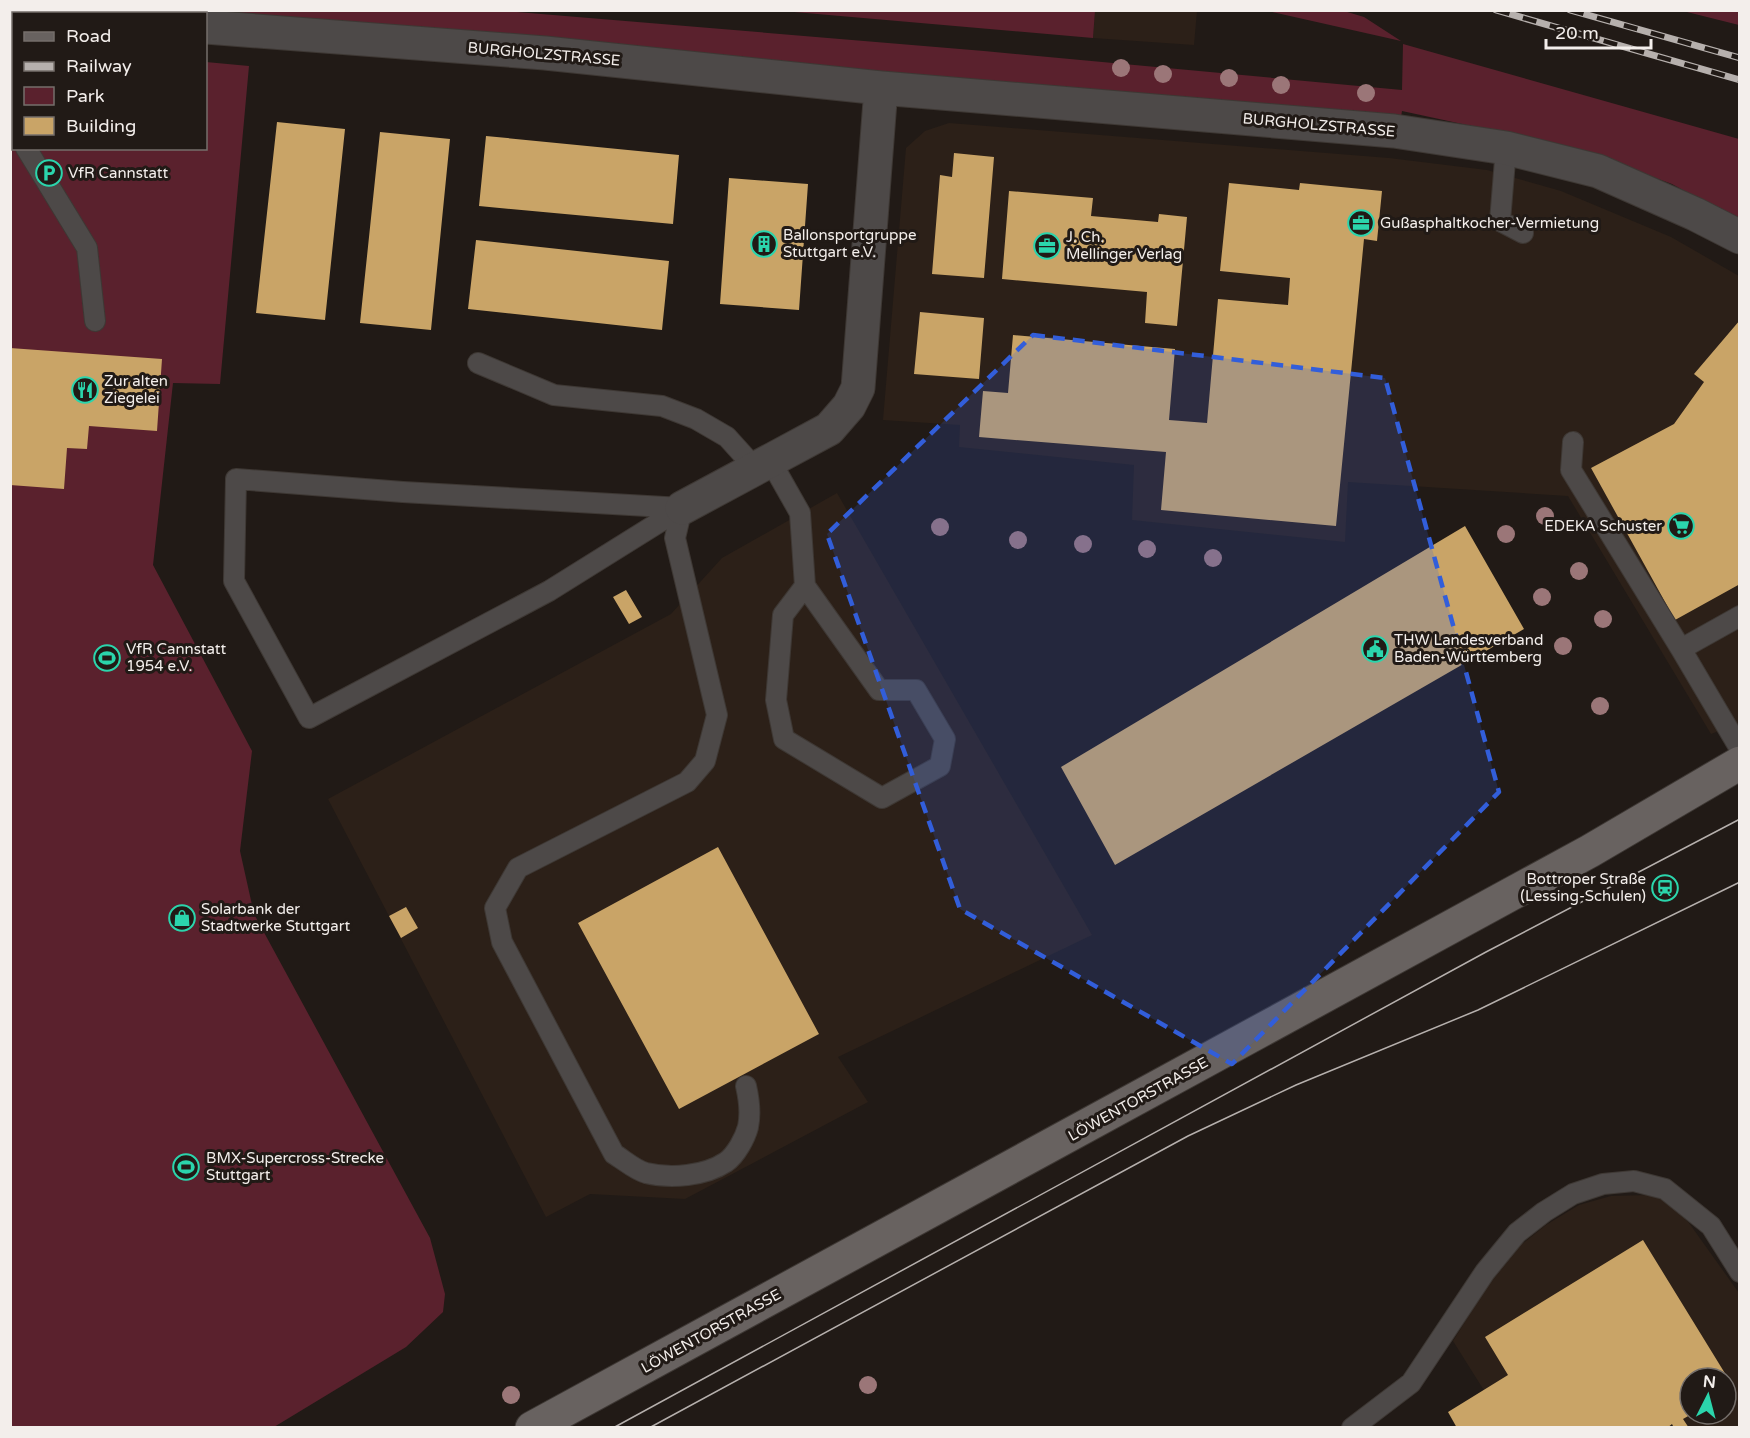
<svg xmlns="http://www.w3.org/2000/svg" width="1750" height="1438" viewBox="0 0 1750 1438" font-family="'Varela Round',sans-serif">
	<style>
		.built { fill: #2c2018; fill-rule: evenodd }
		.green { fill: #5a212d }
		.building { fill: #c9a467 }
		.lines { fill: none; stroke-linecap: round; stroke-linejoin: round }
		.service-casing { stroke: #3e3834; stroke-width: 22 }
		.minor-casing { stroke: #3e3834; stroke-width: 35 }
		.secondary-casing { stroke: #3e3834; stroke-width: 35 }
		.service { stroke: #4d4948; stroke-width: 20 }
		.minor { stroke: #4d4948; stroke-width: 33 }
		.secondary { stroke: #686260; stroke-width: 33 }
		.tram { stroke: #b6b0ad; stroke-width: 1.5 }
		.rail-casing { stroke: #b6b0ad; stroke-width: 7 }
		.rail { stroke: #211a16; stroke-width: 4.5; stroke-dasharray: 14; stroke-linecap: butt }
		.tree { fill: #9b7678 }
		.marked { fill: #325eda; fill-opacity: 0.2; stroke: #325eda; stroke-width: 4.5; stroke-dasharray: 12 8; stroke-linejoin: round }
		.labels { text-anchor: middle; stroke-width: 6; stroke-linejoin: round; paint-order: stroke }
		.street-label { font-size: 15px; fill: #f3eeeb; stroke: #211a16 }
		.poi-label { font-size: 15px; fill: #f3eeeb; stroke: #211a16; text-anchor: start }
	</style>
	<rect width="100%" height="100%" fill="#211a16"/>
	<path class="built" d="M 1095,11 L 1197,11 L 1194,45 L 1093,38 Z
		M 949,123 L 1389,158 L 1487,170 L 1561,191 L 1671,237 L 1739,276 L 1739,723 L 1711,734 L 1568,496 L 1348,482 L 1345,542 L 1132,520 L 1134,465 L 959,447 L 960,425 L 883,420 L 906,148 L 925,131 Z
		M 837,493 L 1092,935 L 838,1057 L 868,1102 L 685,1199 L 590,1194 L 546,1217 L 328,799 L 671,614 L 722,558 Z
		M 1650,1195 L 1668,1202 L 1689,1223 L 1739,1293 L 1739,1427 L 1674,1428 L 1672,1424 L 1667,1428 L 1507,1427 L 1453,1341 L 1486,1288 L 1522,1244 L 1546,1225 L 1579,1205 L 1611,1196 ZM 1690,1378 L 1726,1378 L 1726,1414 L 1690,1414 Z"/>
	<path class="green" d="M 152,11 L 506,11 L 984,51 L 1402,90 L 1403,44 L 1739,139 L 1739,221 L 1672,184 L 1574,148 L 1402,111 L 1401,117 L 206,14 Z
		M 783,11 L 1095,10 L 1095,11 L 1093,38 Z
		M 1268,11 L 1344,11 L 1364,17 L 1401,41 Z
		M 1683,11 L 1739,11 L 1739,25 Z
		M 10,43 L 14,43 L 14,148 L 206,148 L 206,62 L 249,66 L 220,384 L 173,383 L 153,565 L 252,751 L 240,851 L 254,914 L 430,1238 L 445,1294 L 443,1312 L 406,1347 L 274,1427 L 11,1427 Z"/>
	<path class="building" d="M 277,122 L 345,129 L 325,320 L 256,313 Z
		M 380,132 L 450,139 L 431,330 L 360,323 Z
		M 486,136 L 679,155 L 673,224 L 479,206 Z
		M 954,153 L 994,157 L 984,278 L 932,274 L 940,175 L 952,177 Z
		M 729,178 L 808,184 L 799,310 L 720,304 Z
		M 1229,183 L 1299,190 L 1300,183 L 1382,191 L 1377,241 L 1364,239 L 1336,526 L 1161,510 L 1166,452 L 979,437 L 983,391 L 1008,393 L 1013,335 L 1175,349 L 1169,420 L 1207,423 L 1218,299 L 1288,305 L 1290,278 L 1220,271 Z
		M 1009,191 L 1093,198 L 1091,216 L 1158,222 L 1159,214 L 1187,217 L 1177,326 L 1145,323 L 1147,292 L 1002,279 Z
		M 476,240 L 669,261 L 662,330 L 468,309 Z
		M 920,312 L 984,318 L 979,379 L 914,374 Z
		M 1740,320 L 1740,584 L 1675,620 L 1591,468 L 1674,424 L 1704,382 L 1694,374 Z
		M 10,348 L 162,359 L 157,431 L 89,426 L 87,449 L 67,448 L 64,489 L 10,485 Z
		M 1465,526 L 1524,629 L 1115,865 L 1061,767 Z
		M 626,590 L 642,617 L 629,624 L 613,597 Z
		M 718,847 L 819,1034 L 679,1109 L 578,923 Z
		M 406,907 L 418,928 L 401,938 L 389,916 Z
		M 1643,1240 L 1734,1388 L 1726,1393 L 1726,1378 L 1690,1378 L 1690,1415 L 1683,1419 L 1689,1428 L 1674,1428 L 1672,1424 L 1667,1428 L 1457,1428 L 1448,1412 L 1508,1375 L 1485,1337 Z"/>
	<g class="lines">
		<g class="service-casing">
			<path id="service" d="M 10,123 L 14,128
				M 26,148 L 87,248 L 95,321
				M 1506,148 L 1500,221 L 1523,233
				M 478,363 L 554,395 L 662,406 L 696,419 L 727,437 L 755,468
				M 1573,442 L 1571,470 L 1681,649 L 1740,749
				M 770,460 L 800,513 L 805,586 L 879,690 L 916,690 L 945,739 L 940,766 L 882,798 L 784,739 L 776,700 L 783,615 L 805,586
				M 236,479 L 403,492 L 682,508 L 549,591 L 309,718 L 234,581 Z
				M 682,508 L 675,538 L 717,715 L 705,761 L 687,782 L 518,868 L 495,908 L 502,942 L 614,1154 C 624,1160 635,1170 646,1173 C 671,1179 705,1176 726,1162 C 736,1155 745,1138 748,1127 C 751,1113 749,1099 746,1086
				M 1681,649 L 1740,616
				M 1352,1428 L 1411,1383 L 1485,1272 L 1517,1233 L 1544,1212 L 1573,1194 L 1603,1184 L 1634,1181 L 1665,1189 L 1711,1226 L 1740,1272"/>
		</g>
		<g class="minor-casing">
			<path id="minor" d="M 10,12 L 29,14
				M 206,27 L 545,53 L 881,88 L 1394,131 L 1506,148 L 1598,171 L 1695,214 L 1740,237
				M 682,508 L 829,429 L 849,406 L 858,388 L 881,88"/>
		</g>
		<g class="secondary-casing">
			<path id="secondary" d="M 532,1428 L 1590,851 L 1740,763"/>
		</g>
		<use href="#service" class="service"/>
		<use href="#minor" class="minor"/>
		<use href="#secondary" class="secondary"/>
		<path class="tram" d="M 613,1428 L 1486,952 L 1740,819
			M 649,1428 L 1188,1136 L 1296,1085 L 1478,1010 L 1740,882"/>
		<g class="rail-casing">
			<path id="rail" d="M 1496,10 L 1740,80
				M 1570,10 L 1740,58"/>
		</g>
		<use href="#rail" class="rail"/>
	</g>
	<g class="tree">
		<circle cx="1121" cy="68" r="9"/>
		<circle cx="1163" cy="74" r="9"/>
		<circle cx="1229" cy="78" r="9"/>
		<circle cx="1281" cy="85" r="9"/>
		<circle cx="1366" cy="93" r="9"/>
		<circle cx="1545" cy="516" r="9"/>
		<circle cx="940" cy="527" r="9"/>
		<circle cx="1506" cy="534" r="9"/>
		<circle cx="1018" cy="540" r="9"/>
		<circle cx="1083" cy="544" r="9"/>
		<circle cx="1147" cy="549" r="9"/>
		<circle cx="1213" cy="558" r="9"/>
		<circle cx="1579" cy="571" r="9"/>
		<circle cx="1542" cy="597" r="9"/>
		<circle cx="1603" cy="619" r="9"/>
		<circle cx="1563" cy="646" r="9"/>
		<circle cx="1600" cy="706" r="9"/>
		<circle cx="868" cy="1385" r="9"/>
		<circle cx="511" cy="1395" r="9"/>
	</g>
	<path class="marked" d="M 1033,335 L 1385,378 L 1499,792 L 1232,1064 L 960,909 L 827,534 Z"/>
	<defs>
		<g id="parking-ring" transform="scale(1.35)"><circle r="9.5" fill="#211a16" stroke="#2bd5ac" stroke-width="1.5"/><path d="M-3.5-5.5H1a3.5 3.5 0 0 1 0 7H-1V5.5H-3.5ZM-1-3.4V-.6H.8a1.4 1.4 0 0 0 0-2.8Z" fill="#2bd5ac"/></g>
		<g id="office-ring" transform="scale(1.35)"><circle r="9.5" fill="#211a16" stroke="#2bd5ac" stroke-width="1.5"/><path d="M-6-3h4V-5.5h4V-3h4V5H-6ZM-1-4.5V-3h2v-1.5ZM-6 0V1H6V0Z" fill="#2bd5ac"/></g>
		<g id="building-ring" transform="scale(1.35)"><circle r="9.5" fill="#211a16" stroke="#2bd5ac" stroke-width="1.5"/><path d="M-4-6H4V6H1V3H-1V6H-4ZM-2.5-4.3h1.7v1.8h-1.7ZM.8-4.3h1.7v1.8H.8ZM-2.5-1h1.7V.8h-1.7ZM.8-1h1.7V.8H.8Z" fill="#2bd5ac"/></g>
		<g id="restaurant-ring" transform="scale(1.35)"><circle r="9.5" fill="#211a16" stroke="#2bd5ac" stroke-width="1.5"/><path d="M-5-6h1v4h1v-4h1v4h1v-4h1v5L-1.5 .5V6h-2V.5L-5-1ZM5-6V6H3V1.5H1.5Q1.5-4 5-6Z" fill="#2bd5ac"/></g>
		<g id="supermarket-ring" transform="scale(1.35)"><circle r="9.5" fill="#211a16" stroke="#2bd5ac" stroke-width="1.5"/><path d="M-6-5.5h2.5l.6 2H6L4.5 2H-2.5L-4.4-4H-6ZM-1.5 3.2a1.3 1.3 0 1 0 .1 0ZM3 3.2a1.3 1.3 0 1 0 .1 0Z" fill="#2bd5ac"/></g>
		<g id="civic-ring" transform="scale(1.35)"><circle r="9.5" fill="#211a16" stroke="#2bd5ac" stroke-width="1.5"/><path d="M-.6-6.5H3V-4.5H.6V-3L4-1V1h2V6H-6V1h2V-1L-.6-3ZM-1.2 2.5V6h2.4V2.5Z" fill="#2bd5ac"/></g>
		<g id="stadium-ring" transform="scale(1.35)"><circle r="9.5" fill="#211a16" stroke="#2bd5ac" stroke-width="1.5"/><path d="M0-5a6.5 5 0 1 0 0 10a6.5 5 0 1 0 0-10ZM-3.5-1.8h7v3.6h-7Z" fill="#2bd5ac"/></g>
		<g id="station-ring" transform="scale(1.35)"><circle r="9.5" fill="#211a16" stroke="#2bd5ac" stroke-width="1.5"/><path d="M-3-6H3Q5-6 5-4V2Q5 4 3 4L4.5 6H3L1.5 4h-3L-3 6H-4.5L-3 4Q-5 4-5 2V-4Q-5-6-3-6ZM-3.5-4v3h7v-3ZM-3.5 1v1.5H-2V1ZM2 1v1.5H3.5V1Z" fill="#2bd5ac"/></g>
		<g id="shop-ring" transform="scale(1.35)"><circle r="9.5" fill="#211a16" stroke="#2bd5ac" stroke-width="1.5"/><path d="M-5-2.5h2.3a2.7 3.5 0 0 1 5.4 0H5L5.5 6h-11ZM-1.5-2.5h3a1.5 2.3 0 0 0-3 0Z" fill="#2bd5ac"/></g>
	</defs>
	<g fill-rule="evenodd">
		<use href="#parking-ring" x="49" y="173"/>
		<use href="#office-ring" x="1361" y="223"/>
		<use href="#building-ring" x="764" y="244"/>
		<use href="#office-ring" x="1047" y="246"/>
		<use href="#restaurant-ring" x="85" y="390"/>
		<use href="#supermarket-ring" x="1681" y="526"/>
		<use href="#civic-ring" x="1375" y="649"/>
		<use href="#stadium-ring" x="107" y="658"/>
		<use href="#station-ring" x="1665" y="888"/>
		<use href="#shop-ring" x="182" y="918"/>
		<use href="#stadium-ring" x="186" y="1167"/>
	</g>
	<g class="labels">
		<g class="street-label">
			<text transform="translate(544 54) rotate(5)" y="5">BURGHOLZSTRASSE</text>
			<text transform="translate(1319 125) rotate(5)" y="5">BURGHOLZSTRASSE</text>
			<text transform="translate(1138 1099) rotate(-29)" y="5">LÖWENTORSTRASSE</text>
			<text transform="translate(711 1331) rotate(-29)" y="5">LÖWENTORSTRASSE</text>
		</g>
		<g class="poi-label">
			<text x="68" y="178">VfR Cannstatt</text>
			<text x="1380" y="228">Gußasphaltkocher-Vermietung</text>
			<text x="783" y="240">Ballonsportgruppe<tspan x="783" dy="17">Stuttgart e.V.</tspan></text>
			<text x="1066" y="242">J. Ch.<tspan x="1066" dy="17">Mellinger Verlag</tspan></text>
			<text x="104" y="386">Zur alten<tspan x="104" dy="17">Ziegelei</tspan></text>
			<text x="1662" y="531" text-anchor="end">EDEKA Schuster</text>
			<text x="1394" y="645">THW Landesverband<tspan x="1394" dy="17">Baden-Württemberg</tspan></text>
			<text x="126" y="654">VfR Cannstatt<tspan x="126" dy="17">1954 e.V.</tspan></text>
			<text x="1646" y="884" text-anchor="end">Bottroper Straße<tspan x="1646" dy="17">(Lessing-Schulen)</tspan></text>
			<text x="201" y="914">Solarbank der<tspan x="201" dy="17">Stadtwerke Stuttgart</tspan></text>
			<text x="206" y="1163">BMX-Supercross-Strecke<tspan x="206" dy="17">Stuttgart</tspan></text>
		</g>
	</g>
	<rect width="1750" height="1438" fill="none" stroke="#f3eeeb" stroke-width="24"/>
	<rect x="12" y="12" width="195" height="138" fill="#211a16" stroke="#756f6b" stroke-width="1.5"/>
	<rect x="24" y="32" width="30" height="9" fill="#686260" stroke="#756f6b" stroke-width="1.5"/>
	<text x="66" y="42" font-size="18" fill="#f3eeeb">Road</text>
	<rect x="24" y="62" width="30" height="9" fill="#b6b0ad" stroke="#756f6b" stroke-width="1.5"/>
	<text x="66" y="72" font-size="18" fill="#f3eeeb">Railway</text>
	<rect x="24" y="87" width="30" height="18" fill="#5a212d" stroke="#756f6b" stroke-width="1.5"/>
	<text x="66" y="102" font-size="18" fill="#f3eeeb">Park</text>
	<rect x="24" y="117" width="30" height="18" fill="#c9a467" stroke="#756f6b" stroke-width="1.5"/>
	<text x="66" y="132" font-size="18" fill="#f3eeeb">Building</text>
	<g transform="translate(1708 1396) rotate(6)"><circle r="28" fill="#211a16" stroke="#756f6b" stroke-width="1.5"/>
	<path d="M0-4.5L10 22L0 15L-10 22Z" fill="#2bd5ac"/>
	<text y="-9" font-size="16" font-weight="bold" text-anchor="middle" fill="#f3eeeb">N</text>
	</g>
	<path d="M1546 39v9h105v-9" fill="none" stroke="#f3eeeb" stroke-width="3"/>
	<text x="1555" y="39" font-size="18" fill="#f3eeeb" stroke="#211a16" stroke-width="4.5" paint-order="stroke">20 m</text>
</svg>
